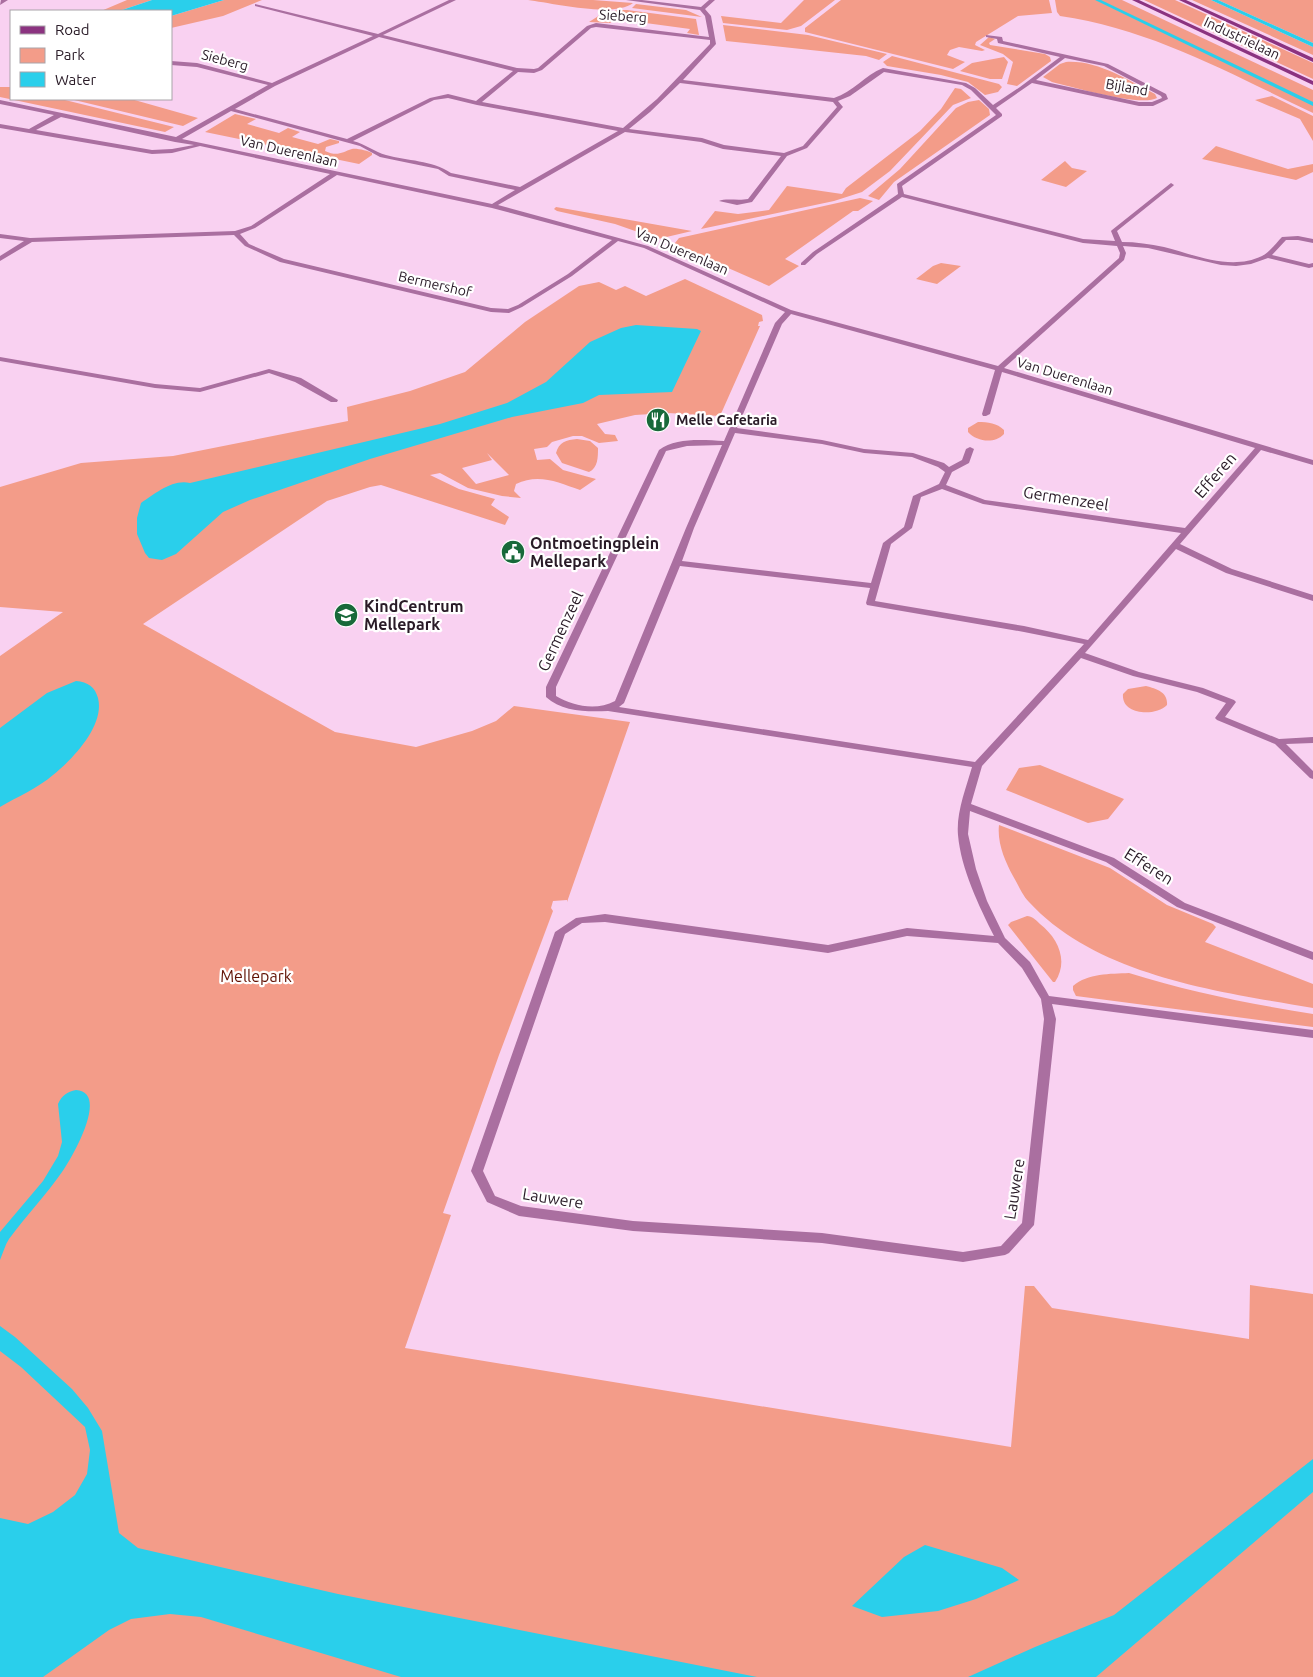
<svg xmlns="http://www.w3.org/2000/svg" width="1313" height="1677" viewBox="0 0 1313 1677" font-family="Ubuntu,sans-serif">
	<style>
		.green { fill: #f39c89; fill-rule: evenodd }
		.water { fill: #2acfeb }
		.lines { fill: none; stroke-linecap: round; stroke-linejoin: round }
		.stream { fill: #2acfeb; fill-rule: evenodd }
		.street { fill: #aa6fa0; fill-rule: evenodd }
		.secondary { fill: #8b3380; fill-rule: evenodd }
		.labels { text-anchor: middle; stroke-width: 4.5; stroke-linejoin: round; paint-order: stroke }
		.far-street-label { font-size: 14px; fill: #291b27; stroke: #fff }
		.far-poi-label { font-size: 14px; font-weight: bold; fill: #291b27; stroke: #fff; text-anchor: start }
		.street-label { font-size: 16px; fill: #291b27; stroke: #fff }
		.poi-label { font-size: 16px; font-weight: bold; fill: #291b27; stroke: #fff; text-anchor: start }
		.park-label { font-size: 16px; fill: #611103; stroke: #fff }
	</style>
	<rect width="100%" height="100%" fill="#f9d1f1"/>
	<path class="green" d="M 127,0 L 152,0 L 119,11 L 101,11 Z
		M 224,0 L 262,0 L 223,16 L 171,28 L 171,16 Z
		M 528,0 L 593,0 L 633,3 C 614,18 552,3 528,0 Z
		M 804,0 L 835,0 L 801,26 L 787,30 L 723,23 L 721,16 L 781,23 Z
		M 841,0 L 1049,0 L 1052,13 L 1018,16 L 976,42 L 975,45 L 985,50 L 982,51 L 959,47 L 950,50 L 947,55 L 965,62 L 953,69 L 805,32 L 805,28 Z
		M 1055,0 L 1122,0 L 1313,90 L 1313,113 C 1231,74 1151,29 1060,16 L 1057,12 Z
		M 1144,0 L 1175,0 L 1313,63 L 1313,79 Z
		M 1192,0 L 1211,0 L 1313,47 L 1313,55 Z
		M 1218,0 L 1313,0 L 1313,43 Z
		M 636,4 L 686,10 L 702,17 L 632,8 Z
		M 618,10 L 627,10 L 696,19 L 699,35 L 687,33 L 690,29 L 616,19 L 610,23 L 589,22 L 600,15 Z
		M 723,25 L 808,35 L 887,54 L 879,60 L 866,56 L 726,41 Z
		M 989,37 L 995,39 L 989,43 L 990,45 L 1045,54 L 1050,57 L 1051,61 L 1017,86 L 1007,84 L 1013,62 L 1003,54 L 980,45 Z
		M 892,56 L 999,84 L 1002,87 L 998,92 L 985,95 L 968,82 L 941,75 L 887,66 L 883,62 Z
		M 1004,57 L 1008,62 L 1002,79 L 990,79 L 960,71 L 972,63 Z
		M 1066,62 C 1098,60 1127,80 1155,94 L 1157,98 C 1140,107 1073,87 1052,82 L 1043,77 L 1060,64 Z
		M 0,87 L 11,87 L 11,99 L 61,99 L 174,127 L 165,132 L 0,97 Z
		M 955,88 L 961,89 L 971,98 L 953,105 L 890,171 L 862,192 L 834,201 L 701,229 L 715,211 L 738,214 L 769,210 L 787,186 L 842,194 L 846,188 L 920,131 L 941,109 Z
		M 1272,96 L 1313,116 L 1313,141 L 1300,119 L 1255,100 Z
		M 70,99 L 131,99 L 198,118 L 183,126 Z
		M 979,100 L 989,109 L 990,115 L 894,182 L 879,200 L 868,196 L 900,169 L 956,108 L 968,102 Z
		M 235,114 L 256,119 L 247,124 L 279,133 L 288,128 L 300,132 L 292,137 L 318,144 L 330,139 L 339,141 L 339,143 L 326,147 L 325,151 C 338,157 342,152 352,149 C 357,148 368,151 372,153 L 372,155 L 359,164 L 205,132 Z
		M 1216,146 L 1288,169 L 1313,164 L 1313,172 L 1296,180 L 1202,159 Z
		M 1065,161 L 1072,168 L 1087,171 L 1066,187 L 1041,180 Z
		M 860,198 L 873,201 L 858,211 L 853,211 L 785,259 L 799,266 L 769,286 L 678,246 L 675,243 L 679,238 Z
		M 556,207 L 692,231 L 658,239 L 615,224 L 557,211 L 554,209 Z
		M 941,263 L 961,266 L 937,284 L 916,279 L 933,266 Z
		M 685,279 L 762,315 L 763,321 L 759,322 L 758,326 L 760,326 L 720,416 L 668,413 L 635,415 L 597,424 L 605,434 L 615,435 L 618,441 L 599,443 L 582,436 L 573,436 L 552,442 L 547,447 L 534,449 L 537,460 L 550,459 L 563,470 L 596,479 L 580,490 C 558,482 538,473 516,484 L 514,491 L 521,498 L 502,496 L 468,488 L 440,473 L 430,475 L 459,489 L 495,499 L 491,505 L 509,517 L 505,525 L 381,485 L 370,487 L 327,501 L 143,624 L 335,732 L 416,747 L 472,731 L 496,721 L 514,706 L 630,722 L 567,902 L 567,900 L 553,901 L 551,908 L 553,911 L 499,1055 L 443,1213 L 451,1215 L 405,1348 L 1011,1447 L 1025,1286 L 1034,1286 L 1052,1308 L 1249,1339 L 1250,1285 L 1313,1294 L 1313,1677 L 0,1677 L 0,656 L 63,612 L 0,607 L 0,487 L 81,463 L 173,456 L 348,421 L 347,407 L 410,391 L 465,372 L 525,322 L 579,286 L 599,282 L 616,290 L 625,286 L 646,296 ZM 487,453 L 509,475 L 476,484 L 462,468 L 492,460 Z
		M 978,422 C 988,422 997,423 1004,430 L 1004,434 C 995,444 977,442 968,432 L 968,428 Z
		M 577,439 L 590,441 L 598,448 C 598,457 598,468 589,472 L 562,463 L 556,453 C 559,442 566,440 577,439 Z
		M 1146,686 C 1157,689 1168,692 1167,705 C 1155,717 1121,715 1123,694 L 1128,689 Z
		M 1040,765 L 1124,799 L 1108,819 L 1088,823 L 1006,790 L 1019,768 Z
		M 999,825 L 1110,868 L 1167,905 L 1213,924 L 1216,927 L 1205,942 L 1313,984 L 1313,1008 C 1219,992 1097,976 1029,902 C 1022,895 1018,884 1013,876 C 1005,861 997,843 999,825 Z
		M 1027,916 C 1032,916 1036,920 1040,924 C 1058,938 1069,961 1055,982 L 1053,982 L 1008,925 L 1011,922 Z
		M 1129,973 C 1189,992 1251,1004 1313,1014 L 1313,1027 L 1076,996 L 1073,990 L 1073,986 C 1088,973 1110,974 1129,973 Z"/>
	<path class="water" d="M 152,0 L 224,0 L 171,16 L 171,11 L 119,11 Z
		M 1211,0 L 1218,0 L 1313,43 L 1313,47 Z
		M 636,325 L 697,329 L 701,331 L 672,392 L 599,395 L 583,403 L 512,417 L 370,459 L 250,500 L 223,512 L 176,554 L 162,560 L 149,558 L 145,553 L 137,534 L 137,518 L 141,503 C 155,494 172,479 190,483 L 440,424 L 507,403 L 546,382 L 590,342 L 621,328 Z
		M 76,681 C 88,682 95,687 98,698 C 105,725 73,759 53,775 C 38,788 17,797 0,807 L 0,728 L 47,693 Z
		M 76,1090 C 110,1092 72,1158 62,1172 C 46,1195 26,1216 9,1239 C 5,1245 3,1253 0,1260 L 0,1232 L 43,1181 L 58,1156 L 62,1142 L 58,1104 C 62,1095 67,1092 76,1090 Z
		M 0,1326 L 15,1337 L 72,1389 L 88,1408 L 102,1431 L 119,1533 L 138,1548 L 338,1594 L 757,1677 L 401,1677 L 201,1617 L 170,1614 L 131,1619 L 109,1630 L 43,1677 L 0,1677 L 0,1518 L 28,1524 L 53,1512 L 75,1495 L 87,1474 L 90,1450 L 85,1427 L 21,1367 L 0,1351 Z
		M 1313,1459 L 1313,1492 L 1096,1677 L 968,1677 L 1035,1647 L 1114,1615 Z
		M 925,1545 L 1002,1568 L 1019,1580 L 976,1599 L 938,1611 L 882,1617 L 852,1606 L 904,1557 Z"/>
	<g class="lines">
		<path class="stream" d="M 1095,0 L 1101,0 L 1313,102 L 1313,106 Z"/>
		<path class="street" d="M 1,0 L 8,0 L 0,5 Z
			M 449,0 L 456,0 L 383,35 L 517,68 L 534,69 L 538,68 L 587,26 L 596,23 L 709,37 L 705,16 L 700,10 L 626,0 L 642,0 L 701,7 L 709,0 L 715,0 L 705,9 L 711,16 L 716,44 L 683,80 L 834,98 C 853,92 865,75 883,68 L 966,83 L 975,88 L 993,105 L 1020,87 L 1060,57 L 998,43 L 997,39 L 986,37 L 986,35 L 1002,37 L 1003,41 L 1108,64 L 1166,94 L 1168,99 L 1153,106 L 1139,106 L 1032,83 L 996,108 L 1002,114 L 1002,116 L 902,186 L 904,194 L 1083,239 L 1115,241 L 1111,231 L 1112,230 L 1171,183 L 1174,185 L 1173,186 L 1117,231 L 1122,242 C 1136,242 1150,244 1164,247 C 1195,255 1231,271 1262,256 C 1270,252 1276,243 1282,237 L 1298,236 L 1313,239 L 1313,243 L 1298,240 L 1286,240 L 1272,255 L 1309,264 L 1313,263 L 1313,267 L 1309,268 L 1268,258 L 1251,264 L 1236,266 L 1221,265 L 1148,248 L 1123,246 L 1126,253 L 1124,260 L 1004,368 L 1313,460 L 1313,465 L 1261,450 L 1180,544 L 1232,569 L 1313,595 L 1313,601 L 1226,573 L 1176,549 L 1085,653 L 1139,672 L 1203,688 L 1234,700 L 1236,702 L 1225,717 L 1279,739 L 1313,737 L 1313,743 L 1286,744 L 1313,771 L 1313,779 L 1310,778 L 1275,744 L 1217,720 L 1215,718 L 1226,703 L 1197,692 L 1133,676 L 1081,658 L 982,766 L 971,804 L 1114,858 L 1185,903 L 1313,952 L 1313,960 L 1177,907 L 1106,862 L 970,811 L 968,834 L 976,869 L 987,901 L 1005,938 L 1030,962 L 1049,996 L 1313,1030 L 1313,1038 L 1052,1004 L 1056,1019 L 1034,1225 L 1009,1253 L 1005,1255 L 963,1262 L 822,1243 L 633,1231 L 519,1216 L 487,1202 L 471,1171 L 555,932 L 576,918 L 605,914 L 828,945 L 907,928 L 994,936 C 979,906 961,869 958,835 C 956,813 966,788 972,767 L 608,711 C 588,712 562,712 546,697 L 546,687 L 659,450 C 676,437 704,440 724,441 L 775,323 L 785,312 L 644,248 L 618,241 L 572,276 L 522,307 L 509,313 L 491,312 L 280,262 L 245,246 L 234,235 L 32,242 L 0,261 L 0,256 L 24,241 L 0,238 L 0,234 L 30,238 L 235,231 L 251,226 L 330,174 L 200,146 L 172,153 L 152,154 L 0,128 L 0,124 L 29,129 L 54,115 L 0,104 L 0,100 L 176,137 L 268,85 L 197,67 L 171,65 L 171,61 L 197,63 L 272,83 L 373,36 L 255,6 L 255,4 L 378,34 ZM 596,27 L 710,40 L 710,44 L 657,99 L 623,128 L 482,102 L 518,72 L 534,73 L 542,70 L 591,28 ZM 379,37 L 513,71 L 476,101 L 448,94 L 430,98 L 347,139 L 235,109 L 275,86 ZM 1065,58 L 1104,66 L 1161,96 L 1162,98 L 1152,102 L 1139,102 L 1036,80 ZM 884,72 L 962,85 L 971,90 L 996,115 L 897,184 L 898,194 L 813,252 L 801,263 L 801,265 L 805,265 L 817,254 L 902,197 L 1083,243 L 1117,246 L 1120,253 L 1119,258 L 998,366 L 791,310 L 648,246 L 498,205 L 625,132 L 701,142 L 723,149 L 781,156 L 748,199 C 739,201 725,198 719,201 L 737,205 L 752,202 L 787,156 L 807,148 L 842,108 L 843,107 L 838,101 L 850,96 ZM 680,83 L 833,102 L 837,107 L 803,146 L 784,153 L 724,145 L 702,138 L 629,129 L 650,112 ZM 448,98 L 477,105 L 618,131 L 520,187 L 451,173 C 432,160 407,161 386,155 C 375,152 365,144 353,141 L 434,100 ZM 231,111 L 360,146 L 380,157 L 438,169 L 449,176 L 515,190 L 492,204 L 182,139 ZM 61,117 L 175,142 L 194,145 L 172,149 L 152,150 L 36,130 ZM 337,175 L 492,208 L 612,240 L 568,274 L 518,305 L 508,309 L 491,308 L 284,259 L 249,244 L 240,234 L 255,228 ZM 791,314 L 995,370 L 982,414 L 983,416 L 986,416 L 990,414 L 1002,372 L 1255,448 L 1185,528 L 985,500 L 946,485 L 952,472 L 969,463 L 974,449 L 970,447 L 966,449 L 962,460 L 949,467 L 944,463 L 913,453 L 864,449 L 822,440 L 737,428 L 782,324 ZM 735,433 L 822,444 L 864,453 L 912,457 L 938,467 L 945,472 L 939,484 L 913,496 L 904,527 L 883,543 L 871,583 L 682,561 L 694,528 ZM 722,445 L 686,528 L 615,701 C 596,711 573,706 556,696 L 556,687 L 666,451 L 687,446 ZM 942,489 L 983,504 L 1181,533 L 1088,640 L 1024,626 L 875,601 L 891,544 L 912,528 L 921,497 ZM 680,566 L 870,588 L 866,603 L 867,605 L 1024,632 L 1084,644 L 975,762 L 619,707 L 624,703 ZM 605,922 L 828,953 L 907,936 L 998,943 L 1022,968 L 1041,999 L 1044,1019 L 1022,1223 L 1001,1246 L 963,1252 L 822,1233 L 633,1221 L 521,1206 L 495,1196 L 483,1171 L 565,934 L 582,923 Z
			M 0,357 L 155,384 L 200,388 L 269,369 L 301,378 L 338,400 L 337,402 L 331,402 L 295,382 L 269,373 L 200,392 L 155,388 L 0,361 Z"/>
		<path class="secondary" d="M 1132,0 L 1139,0 L 1313,81 L 1313,85 Z
			M 1179,0 L 1186,0 L 1313,58 L 1313,62 Z"/>
	</g>
	<defs>
		<g id="restaurant-disc" transform="scale(1.25)"><circle r="9.5" fill="#18693a" stroke="#fff"/><path d="M-5-6h1v4h1v-4h1v4h1v-4h1v5L-1.5 .5V6h-2V.5L-5-1ZM5-6V6H3V1.5H1.5Q1.5-4 5-6Z" fill="#fff"/></g>
		<g id="civic-disc" transform="scale(1.25)"><circle r="9.5" fill="#18693a" stroke="#fff"/><path d="M-.6-6.5H3V-4.5H.6V-3L4-1V1h2V6H-6V1h2V-1L-.6-3ZM-1.2 2.5V6h2.4V2.5Z" fill="#fff"/></g>
		<g id="school-disc" transform="scale(1.25)"><circle r="9.5" fill="#18693a" stroke="#fff"/><path d="M0-5L7-2L0 1L-7-2ZM-4 1L0 2.5L4 1V4Q0 6-4 4Z" fill="#fff"/></g>
	</defs>
	<g fill-rule="evenodd">
		<use href="#restaurant-disc" x="658" y="420"/>
		<use href="#civic-disc" x="513" y="552"/>
		<use href="#school-disc" x="346" y="615"/>
	</g>
	<g class="labels">
		<g class="far-street-label">
			<text transform="translate(623 16) rotate(4)" y="5">Sieberg</text>
			<text transform="translate(1242 38) rotate(25)" y="5">Industrielaan</text>
			<text transform="translate(225 60) rotate(15)" y="5">Sieberg</text>
			<text transform="translate(1127 87) rotate(10)" y="5">Bijland</text>
			<text transform="translate(289 151) rotate(13)" y="5">Van Duerenlaan</text>
			<text transform="translate(682 251) rotate(23)" y="5">Van Duerenlaan</text>
			<text transform="translate(435 284) rotate(13)" y="5">Bermershof</text>
			<text transform="translate(1065 376) rotate(17)" y="5">Van Duerenlaan</text>
		</g>
		<g class="far-poi-label">
			<text x="676" y="425">Melle Cafetaria</text>
		</g>
		<g class="street-label">
			<text transform="translate(1215 475) rotate(-49)" y="6">Efferen</text>
			<text transform="translate(1066 498) rotate(9)" y="6">Germenzeel</text>
			<text transform="translate(560 631) rotate(-65)" y="6">Germenzeel</text>
			<text transform="translate(1149 866) rotate(32)" y="6">Efferen</text>
			<text transform="translate(1014 1189) rotate(-81)" y="6">Lauwere</text>
			<text transform="translate(553 1198) rotate(9)" y="6">Lauwere</text>
		</g>
		<g class="poi-label">
			<text x="530" y="549">Ontmoetingplein<tspan x="530" dy="18">Mellepark</tspan></text>
			<text x="364" y="612">KindCentrum<tspan x="364" dy="18">Mellepark</tspan></text>
		</g>
		<g class="park-label">
			<text x="256" y="982">Mellepark</text>
		</g>
	</g>
	<rect x="10" y="10" width="162" height="90" fill="#ffffff" stroke="#a9a4a9"/>
	<rect x="20" y="26" width="25" height="8" fill="#8b3380" stroke="#a9a4a9"/>
	<text x="55" y="35" font-size="15" fill="#291b27">Road</text>
	<rect x="20" y="48" width="25" height="15" fill="#f39c89" stroke="#a9a4a9"/>
	<text x="55" y="60" font-size="15" fill="#291b27">Park</text>
	<rect x="20" y="72" width="25" height="15" fill="#2acfeb" stroke="#a9a4a9"/>
	<text x="55" y="85" font-size="15" fill="#291b27">Water</text>
</svg>
